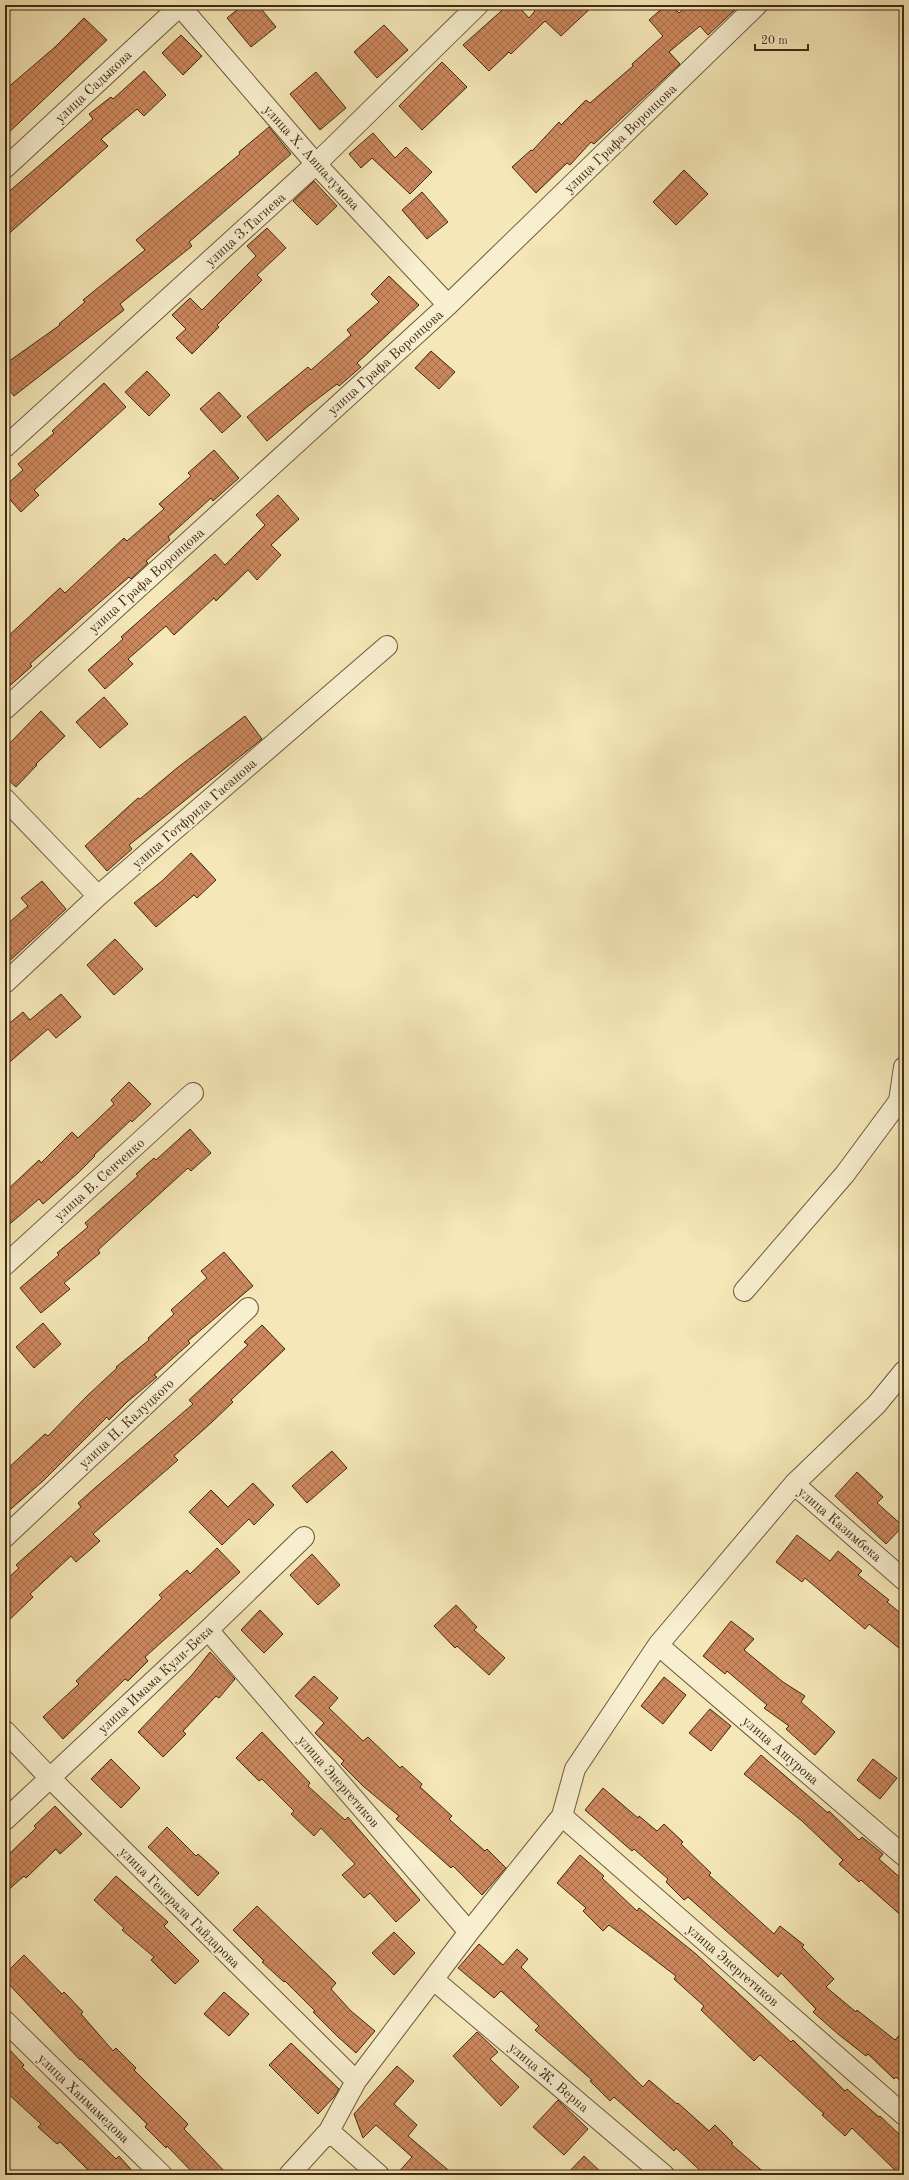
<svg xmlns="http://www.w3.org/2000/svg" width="909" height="2180" viewBox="0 0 909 2180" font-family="'Old Standard TT',serif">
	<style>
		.building { fill: url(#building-cross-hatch); stroke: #412913 }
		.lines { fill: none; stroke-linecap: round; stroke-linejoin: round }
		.minor-casing { stroke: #6e583c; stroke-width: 22 }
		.minor { stroke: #f8efd0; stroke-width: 20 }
		.labels { text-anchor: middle; stroke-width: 4; stroke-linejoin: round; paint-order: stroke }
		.street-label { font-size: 14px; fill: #412913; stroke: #f8efd0 }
	</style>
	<defs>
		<pattern id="building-cross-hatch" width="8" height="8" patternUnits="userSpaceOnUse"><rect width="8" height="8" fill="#cd885e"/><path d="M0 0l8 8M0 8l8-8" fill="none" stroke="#a86f4c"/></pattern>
	</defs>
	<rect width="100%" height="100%" fill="#f5e7b7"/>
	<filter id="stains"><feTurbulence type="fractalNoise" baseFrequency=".005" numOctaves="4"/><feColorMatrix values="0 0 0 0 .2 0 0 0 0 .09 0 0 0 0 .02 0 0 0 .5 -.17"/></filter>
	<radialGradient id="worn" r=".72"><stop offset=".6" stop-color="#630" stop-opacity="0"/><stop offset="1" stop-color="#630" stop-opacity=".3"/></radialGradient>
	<path class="building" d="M 243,5 L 258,5 L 276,27 L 251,47 L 227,18 Z
		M 508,5 L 517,5 L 529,18 L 535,11 L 529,5 L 594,5 L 561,36 L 545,21 L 511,54 L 509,52 L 489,71 L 463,45 Z
		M 666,5 L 671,5 L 679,13 L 688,5 L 740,5 L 708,35 L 700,26 L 669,52 L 680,64 L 594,144 L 591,142 L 570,165 L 567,163 L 536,193 L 512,167 L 531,150 L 532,151 L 559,122 L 561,125 L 586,100 L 590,103 L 633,66 L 632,64 L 663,36 L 649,20 Z
		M 84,18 L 107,40 L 5,136 L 5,90 L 55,47 Z
		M 384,25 L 408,50 L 377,78 L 354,52 Z
		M 181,35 L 202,56 L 183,75 L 162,53 Z
		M 442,62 L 467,87 L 422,130 L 399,106 Z
		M 144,71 L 166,95 L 144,116 L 137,109 L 101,139 L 108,146 L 5,237 L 5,195 L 93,119 L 89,114 L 111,97 L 113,99 Z
		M 316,72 L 346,108 L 320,130 L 290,94 Z
		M 269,127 L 291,154 L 189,242 L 192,246 L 120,304 L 124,310 L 14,396 L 5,385 L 5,364 L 60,325 L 59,324 L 85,302 L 83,300 L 145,250 L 136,240 L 240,154 L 239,152 Z
		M 373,133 L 395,158 L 406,147 L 432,172 L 410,194 L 372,158 L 361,168 L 349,154 Z
		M 684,170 L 708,194 L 676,225 L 653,202 Z
		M 314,181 L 337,206 L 317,225 L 293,201 Z
		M 422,192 L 448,222 L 427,239 L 402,210 Z
		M 267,228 L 286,248 L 257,275 L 262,280 L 217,325 L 219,327 L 192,354 L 176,338 L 186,329 L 172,315 L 190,298 L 202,310 L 256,256 L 247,246 Z
		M 389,276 L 419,305 L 357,363 L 361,367 L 339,386 L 337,384 L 307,407 L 267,441 L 247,417 L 308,367 L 311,370 L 351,335 L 347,330 L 379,302 L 371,294 Z
		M 431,351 L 455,372 L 439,389 L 415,368 Z
		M 147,371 L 170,395 L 149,416 L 125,392 Z
		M 104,383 L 126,407 L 34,490 L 39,495 L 21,512 L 5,494 L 5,486 L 23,470 L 18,464 L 54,433 L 52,431 Z
		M 219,392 L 241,416 L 222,433 L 200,409 Z
		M 214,450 L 239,478 L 213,501 L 211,498 L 168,537 L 170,540 L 146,561 L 148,563 L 133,577 L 131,579 L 129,577 L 93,608 L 30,664 L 32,666 L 5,690 L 5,639 L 60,588 L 65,593 L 124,538 L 127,541 L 164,509 L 159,504 L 191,476 L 188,473 Z
		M 278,495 L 299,519 L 271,545 L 281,555 L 257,580 L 248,570 L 216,601 L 214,598 L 174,635 L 166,626 L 128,659 L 133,664 L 105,689 L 88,670 L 123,639 L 121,637 L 215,554 L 225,565 L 265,525 L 256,515 Z
		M 104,697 L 128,724 L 100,748 L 76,722 Z
		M 41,711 L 65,736 L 36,764 L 37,765 L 16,787 L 5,777 L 5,748 Z
		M 245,716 L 262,739 L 129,845 L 132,849 L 107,871 L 85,846 L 138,798 L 140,799 L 177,768 Z
		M 191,853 L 216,880 L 197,898 L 194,895 L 156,927 L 134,903 L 162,881 Z
		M 42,881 L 66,909 L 5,965 L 5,926 L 28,906 L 21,898 Z
		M 115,939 L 143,969 L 114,995 L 87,965 Z
		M 61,994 L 81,1017 L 56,1038 L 48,1029 L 5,1066 L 5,1027 L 23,1012 L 30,1020 Z
		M 129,1082 L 151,1104 L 132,1122 L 131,1120 L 94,1155 L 95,1156 L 78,1173 L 43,1204 L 39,1199 L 5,1228 L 5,1192 L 39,1160 L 41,1163 L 72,1132 L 78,1138 L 114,1104 L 111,1100 Z
		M 190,1129 L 211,1153 L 191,1171 L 188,1168 L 98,1250 L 100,1253 L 64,1283 L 70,1289 L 41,1313 L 20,1288 L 59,1255 L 57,1253 L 88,1227 L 85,1223 L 138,1176 L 136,1174 L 154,1158 L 156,1160 Z
		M 224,1252 L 253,1286 L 188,1341 L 190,1343 L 154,1375 L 157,1377 L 127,1402 L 109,1420 L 107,1417 L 43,1481 L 5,1514 L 5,1471 L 45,1434 L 48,1436 L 87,1396 L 117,1368 L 116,1367 L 149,1340 L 148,1338 L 174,1314 L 171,1310 L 207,1278 L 201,1271 Z
		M 43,1323 L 61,1344 L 34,1368 L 16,1347 Z
		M 262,1325 L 285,1349 L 231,1400 L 233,1402 L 211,1423 L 174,1456 L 178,1460 L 93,1534 L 100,1541 L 76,1562 L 71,1556 L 30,1594 L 33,1597 L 5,1624 L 5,1581 L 19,1568 L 16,1565 L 81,1507 L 78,1503 L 96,1487 L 193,1404 L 189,1400 L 248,1345 L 244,1342 Z
		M 332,1451 L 347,1468 L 307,1503 L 292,1486 Z
		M 857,1472 L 883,1497 L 877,1503 L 903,1526 L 886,1544 L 835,1496 Z
		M 253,1483 L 274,1505 L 254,1525 L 249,1519 L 222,1545 L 189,1512 L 211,1490 L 228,1507 Z
		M 797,1535 L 830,1561 L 838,1551 L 862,1571 L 858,1575 L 889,1600 L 887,1602 L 904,1616 L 904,1652 L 869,1624 L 865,1629 L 805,1578 L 802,1582 L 776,1562 Z
		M 217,1548 L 240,1572 L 145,1657 L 148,1661 L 128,1681 L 125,1679 L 63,1739 L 43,1717 L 79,1684 L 76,1681 L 162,1598 L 159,1595 L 187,1570 L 190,1574 Z
		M 312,1554 L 340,1585 L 318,1605 L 290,1575 Z
		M 456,1605 L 477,1627 L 474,1630 L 505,1658 L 489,1675 L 457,1646 L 455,1648 L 434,1626 Z
		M 260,1610 L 283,1634 L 264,1653 L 241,1630 Z
		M 731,1621 L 754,1639 L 744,1650 L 783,1682 L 805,1696 L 801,1702 L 835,1732 L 815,1755 L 786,1729 L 789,1726 L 764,1708 L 767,1705 L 727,1671 L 725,1674 L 703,1656 Z
		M 210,1652 L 235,1679 L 219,1698 L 216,1696 L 183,1731 L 186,1734 L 163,1757 L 138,1732 L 192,1675 Z
		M 314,1676 L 338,1698 L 329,1708 L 363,1741 L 368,1737 L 400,1768 L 402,1766 L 422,1784 L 420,1787 L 452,1816 L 449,1819 L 485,1851 L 487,1849 L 506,1868 L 482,1895 L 453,1866 L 451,1868 L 396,1819 L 399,1816 L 363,1786 L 341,1764 L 344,1761 L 315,1733 L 324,1723 L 295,1696 Z
		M 664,1677 L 686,1695 L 663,1724 L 641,1706 Z
		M 710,1709 L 731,1726 L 711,1751 L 689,1733 Z
		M 262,1732 L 310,1783 L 308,1786 L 345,1820 L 348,1817 L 420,1900 L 396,1922 L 370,1893 L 364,1898 L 342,1875 L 355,1864 L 321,1828 L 314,1836 L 291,1814 L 294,1811 L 262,1779 L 259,1781 L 236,1758 Z
		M 761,1755 L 828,1813 L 829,1811 L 859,1840 L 862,1837 L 883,1854 L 879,1859 L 904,1881 L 904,1918 L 861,1880 L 859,1882 L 839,1864 L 843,1860 L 802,1821 L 744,1774 Z
		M 111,1759 L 140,1788 L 121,1808 L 91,1779 Z
		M 873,1759 L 897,1778 L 880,1799 L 857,1780 Z
		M 603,1788 L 638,1818 L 639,1816 L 657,1831 L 664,1824 L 683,1842 L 681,1844 L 711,1873 L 709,1875 L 774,1934 L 780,1926 L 804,1945 L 802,1947 L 834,1979 L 826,1987 L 856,2012 L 857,2010 L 895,2040 L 904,2030 L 904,2084 L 896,2077 L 894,2079 L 868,2054 L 866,2056 L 838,2034 L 813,2012 L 816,2009 L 781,1973 L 778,1977 L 688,1897 L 684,1900 L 666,1882 L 668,1879 L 634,1849 L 632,1851 L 585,1810 Z
		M 55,1806 L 82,1834 L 60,1854 L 56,1849 L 26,1878 L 24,1876 L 5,1893 L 5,1858 L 36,1828 L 34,1826 Z
		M 167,1827 L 196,1856 L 198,1854 L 219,1873 L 198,1896 L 148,1847 Z
		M 580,1855 L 604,1876 L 602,1878 L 637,1911 L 639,1908 L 696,1954 L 791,2042 L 793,2040 L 845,2091 L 847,2089 L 879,2117 L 880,2116 L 904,2139 L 904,2175 L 900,2175 L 852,2128 L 845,2136 L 822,2115 L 824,2114 L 760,2055 L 754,2061 L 701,2010 L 704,2006 L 674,1979 L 676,1976 L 609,1925 L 603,1931 L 583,1911 L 586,1908 L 557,1883 Z
		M 116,1876 L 168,1922 L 164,1926 L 199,1961 L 175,1984 L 151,1960 L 154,1957 L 122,1930 L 124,1928 L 94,1900 Z
		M 257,1906 L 336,1983 L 331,1989 L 351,2011 L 375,2031 L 356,2053 L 338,2037 L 313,2012 L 315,2011 L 285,1981 L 284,1982 L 262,1962 L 264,1961 L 233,1930 Z
		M 394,1932 L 415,1953 L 394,1975 L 372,1953 Z
		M 479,1944 L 503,1965 L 517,1949 L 528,1959 L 521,1967 L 643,2087 L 649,2080 L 677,2104 L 678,2103 L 709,2131 L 715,2125 L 733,2143 L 731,2144 L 767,2175 L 705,2175 L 676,2148 L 674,2151 L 614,2097 L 610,2101 L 590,2081 L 592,2080 L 535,2030 L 539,2026 L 501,1991 L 494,1998 L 458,1968 Z
		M 24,1955 L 62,1994 L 64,1992 L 83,2012 L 81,2014 L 113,2051 L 116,2048 L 136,2068 L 134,2070 L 188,2124 L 184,2129 L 228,2175 L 195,2175 L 167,2146 L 166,2148 L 145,2127 L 147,2124 L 81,2059 L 80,2060 L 5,1980 L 5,1974 Z
		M 224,1992 L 249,2014 L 229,2036 L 204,2014 Z
		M 477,2032 L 498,2052 L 490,2059 L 519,2087 L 501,2106 L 453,2056 Z
		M 291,2043 L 339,2089 L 334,2097 L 318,2114 L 269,2065 Z
		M 5,2045 L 24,2065 L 22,2067 L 116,2159 L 119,2156 L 136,2175 L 93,2175 L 60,2142 L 57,2144 L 38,2127 L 41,2124 L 5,2091 Z
		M 397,2066 L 414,2081 L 394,2104 L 417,2125 L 408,2136 L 454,2175 L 396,2175 L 412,2157 L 376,2125 L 363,2138 L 354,2114 Z
		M 558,2100 L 588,2129 L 564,2155 L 533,2127 Z
		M 584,2156 L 604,2175 L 566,2175 Z"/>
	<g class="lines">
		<g class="minor-casing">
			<path id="minor" d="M 179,5 L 316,164 L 448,305
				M 5,168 L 181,5
				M 5,447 L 316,164 L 478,5
				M 5,709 L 448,305 L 757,5
				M 5,799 L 98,896
				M 5,983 L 98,896 L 387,646
				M 5,1265 L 193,1093
				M 744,1291 L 845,1174 L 899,1101 L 904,1067
				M 794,1484 L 904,1580
				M 5,1537 L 248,1308
				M 208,1630 L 469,1932
				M 658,1645 L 904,1856
				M 5,1731 L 49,1777 L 356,2081
				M 562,1816 L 904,2115
				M 5,1820 L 208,1630 L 304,1537
				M 434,1980 L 664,2175
				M 5,2021 L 162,2175
				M 329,2131 L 379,2175
				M 289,2175 L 329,2131 L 356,2081 L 469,1932 L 562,1816 L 575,1769 L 658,1645 L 794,1484 L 877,1404 L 904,1371"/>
		</g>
		<use href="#minor" class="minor"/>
	</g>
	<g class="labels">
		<g class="street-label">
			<text transform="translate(93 86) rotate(-43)" y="5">улица Садыкова</text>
			<text transform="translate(620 138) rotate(-44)" y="5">улица Графа Воронцова</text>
			<text transform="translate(312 157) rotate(48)" y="5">улица Х. Авшалумова</text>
			<text transform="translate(245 229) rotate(-42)" y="5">улица З.Тагиева</text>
			<text transform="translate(385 362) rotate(-42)" y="5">улица Графа Воронцова</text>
			<text transform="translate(146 580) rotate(-42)" y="5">улица Графа Воронцова</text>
			<text transform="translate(194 813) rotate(-41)" y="5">улица Готфрида Гасанова</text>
			<text transform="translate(99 1179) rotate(-42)" y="5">улица В. Сенченко</text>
			<text transform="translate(126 1423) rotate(-43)" y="5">улица Н. Калуцкого</text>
			<text transform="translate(840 1524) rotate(41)" y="5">улица Казимбека</text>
			<text transform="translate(155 1679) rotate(-43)" y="5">улица Имама Кули-Бека</text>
			<text transform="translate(781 1750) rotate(41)" y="5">улица Ашурова</text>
			<text transform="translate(339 1781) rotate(49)" y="5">улица Энергетиков</text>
			<text transform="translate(180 1907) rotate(45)" y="5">улица Генерала Гайдарова</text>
			<text transform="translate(733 1965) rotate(41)" y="5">улица Энергетиков</text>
			<text transform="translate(549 2077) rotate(40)" y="5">улица Ж. Верна</text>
			<text transform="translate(84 2098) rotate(44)" y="5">улица Ханмамедова</text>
		</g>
	</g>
	<rect width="909" height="2180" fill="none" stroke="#f5e7b7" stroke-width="20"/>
	<rect x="6" y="6" width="897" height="2168" fill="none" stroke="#412913" stroke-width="2"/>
	<rect x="10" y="10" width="889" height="2160" fill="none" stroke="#412913"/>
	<path d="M755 44v6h53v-6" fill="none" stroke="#412913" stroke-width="2"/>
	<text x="761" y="44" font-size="12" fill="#412913" stroke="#f8efd0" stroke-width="3" paint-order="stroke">20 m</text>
	<rect width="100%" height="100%" filter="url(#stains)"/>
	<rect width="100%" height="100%" fill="url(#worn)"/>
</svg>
